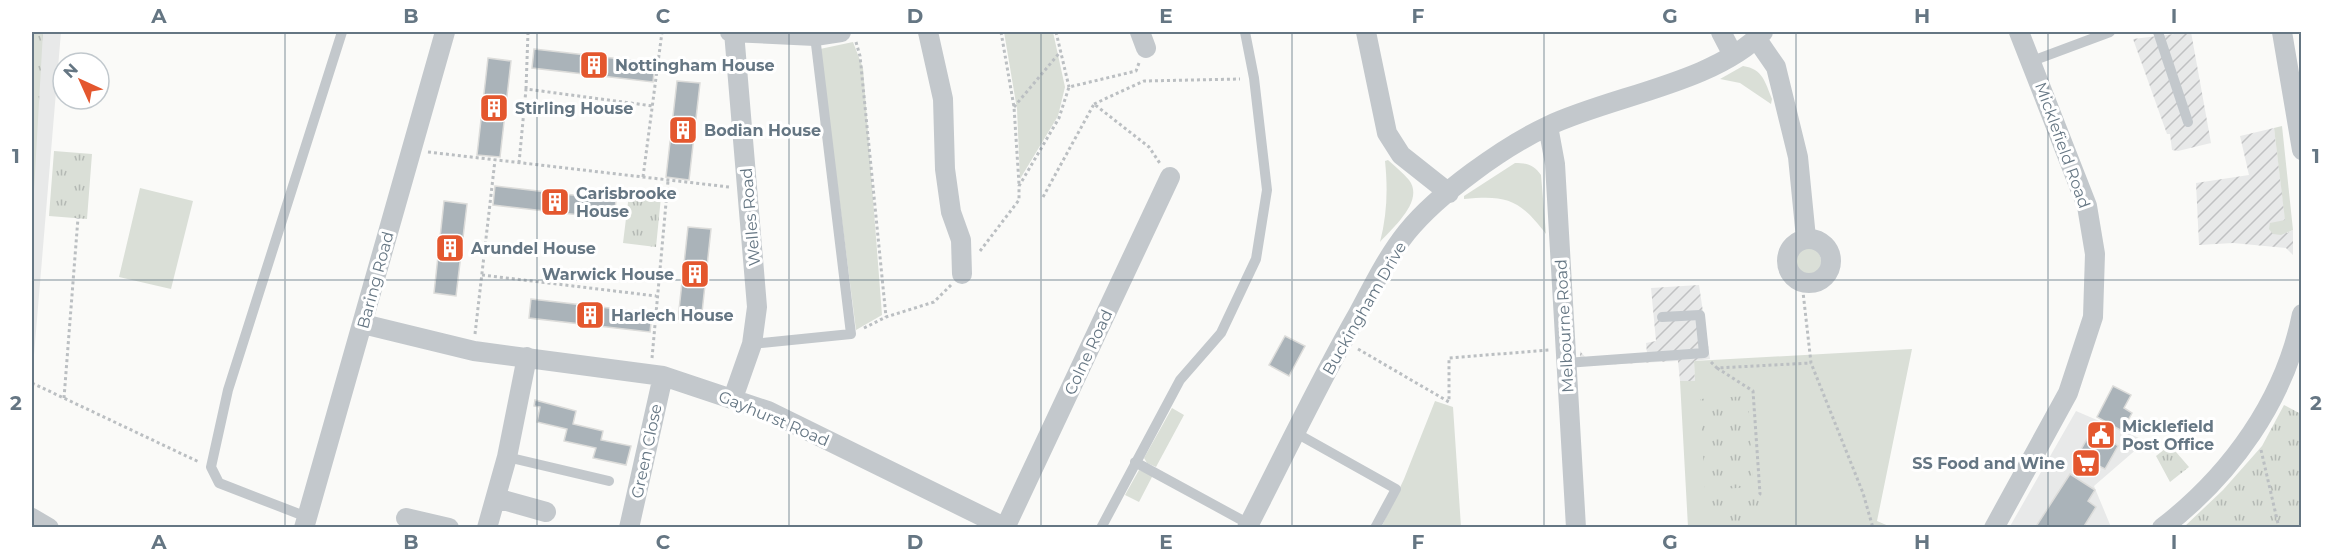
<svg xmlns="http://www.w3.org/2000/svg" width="2333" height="559" viewBox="0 0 2333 559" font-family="Montserrat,sans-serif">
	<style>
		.built { fill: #e8e9e9 }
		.industrial { fill: url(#industrial-furrows) }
		.green { fill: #dadfd7 }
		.park { fill: url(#park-tufts) }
		.building { fill: #aab3b9; stroke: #dcdcda; stroke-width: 1.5 }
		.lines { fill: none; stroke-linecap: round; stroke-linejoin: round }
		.path { stroke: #bbbfc2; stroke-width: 3; stroke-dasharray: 3 3; stroke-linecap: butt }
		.service { stroke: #c3c8cc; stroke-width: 10 }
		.minor { stroke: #c3c8cc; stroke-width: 20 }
		.grid { fill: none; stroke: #657683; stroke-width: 1.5; stroke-opacity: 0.55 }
		.labels { text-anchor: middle; stroke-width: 6; stroke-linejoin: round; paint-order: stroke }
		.poi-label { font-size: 16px; font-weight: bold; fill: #657683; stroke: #fff; text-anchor: start }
		.street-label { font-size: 16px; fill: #657683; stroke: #fff }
		.neatline { fill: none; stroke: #657683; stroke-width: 2 }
		.grid-label { font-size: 20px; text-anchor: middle; font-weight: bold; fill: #657683 }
	</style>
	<defs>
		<pattern id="industrial-furrows" width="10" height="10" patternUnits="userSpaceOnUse" patternTransform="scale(1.5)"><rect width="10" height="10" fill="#e8e9e9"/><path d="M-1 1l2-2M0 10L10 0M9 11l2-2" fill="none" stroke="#c0c1c2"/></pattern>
		<pattern id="park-tufts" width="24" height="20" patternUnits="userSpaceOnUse" patternTransform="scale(1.5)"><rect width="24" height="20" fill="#dadfd7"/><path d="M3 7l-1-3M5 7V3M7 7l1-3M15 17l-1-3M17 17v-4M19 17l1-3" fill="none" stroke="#b4b9b4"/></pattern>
	</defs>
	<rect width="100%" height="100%" fill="#fafaf8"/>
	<path class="built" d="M 32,32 L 61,32 L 32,379 Z
		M 2076,411 L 2146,441 L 2094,486 L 2111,527 L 2009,528 Z"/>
	<path class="industrial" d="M 2191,32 L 2211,143 L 2178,151 L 2172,150 L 2170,134 L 2167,134 L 2133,39 Z
		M 2274,128 L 2287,233 L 2293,230 L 2293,255 L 2286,248 L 2233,243 L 2199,245 L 2196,183 L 2249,175 L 2240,136 Z
		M 1699,285 L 1710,359 L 1694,361 L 1695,381 L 1680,381 L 1678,361 L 1580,366 L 1580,351 L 1586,358 L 1647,353 L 1646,343 L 1656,341 L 1651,288 Z"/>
	<path class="green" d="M 1004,32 L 1053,32 L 1065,87 L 1058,116 L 1020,179 L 1017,109 Z
		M 853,42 L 863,68 L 882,315 L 856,330 L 820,49 Z
		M 1743,66 C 1763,69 1765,82 1772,99 L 1771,104 L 1740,83 L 1720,79 Z
		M 2282,126 L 2293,230 L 2281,235 L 2273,234 L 2269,229 L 2270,223 L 2285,220 L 2274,128 Z
		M 1388,160 C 1395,166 1403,173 1409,180 C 1425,201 1392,228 1380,242 C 1387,215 1388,189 1385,161 Z
		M 1515,163 C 1527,163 1534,165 1541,175 L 1546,234 C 1519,199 1507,195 1464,199 L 1464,196 Z
		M 140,188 L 193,201 L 171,289 L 119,277 Z
		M1787 262a17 17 0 1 1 34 0a17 17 0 1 1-34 0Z
		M 1912,349 L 1877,521 L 1891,527 L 1688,527 L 1680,381 L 1695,381 L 1694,361 Z
		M 1435,401 L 1453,407 L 1461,527 L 1381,528 L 1404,479 Z
		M 1172,408 L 1184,415 L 1156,467 L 1147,463 L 1144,458 Z
		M 1139,470 L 1153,475 L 1139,502 L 1125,495 Z"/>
	<path class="park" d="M 32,32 L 43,32 L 32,226 Z
		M 54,151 L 92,154 L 87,219 L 49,216 Z
		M 629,194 L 661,197 L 656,247 L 623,243 Z
		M 1748,396 L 1753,487 L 1705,490 L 1700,399 Z
		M 2284,405 L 2301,414 L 2301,527 L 2184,527 L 2223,490 L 2262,446 Z
		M 2170,445 L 2189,467 L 2170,482 L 2156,456 Z
		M 1754,495 L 1759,499 L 1762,527 L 1710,527 L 1708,499 Z"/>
	<path class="building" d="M 534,49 L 655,63 L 653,82 L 532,68 Z
		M 488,58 L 511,61 L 500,157 L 477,155 Z
		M 677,81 L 700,83 L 689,180 L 666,177 Z
		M 495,186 L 616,200 L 614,219 L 493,205 Z
		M 444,201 L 467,204 L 456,296 L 434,293 Z
		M 688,227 L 711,229 L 701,322 L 678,319 Z
		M 531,299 L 652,313 L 650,332 L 529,318 Z
		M 1285,336 L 1305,346 L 1289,376 L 1269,365 Z
		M 2113,386 L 2131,395 L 2124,408 L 2132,413 L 2122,431 L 2097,417 Z
		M 535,400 L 576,411 L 573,424 L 603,431 L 601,440 L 631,446 L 626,465 L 593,458 L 596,448 L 564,441 L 567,429 L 537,422 L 540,407 L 534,406 Z
		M 2095,425 L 2113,436 L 2110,440 L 2118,446 L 2105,469 L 2097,465 L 2092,473 L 2073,463 Z
		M 2070,474 L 2095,490 L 2088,501 L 2096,507 L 2083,528 L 2035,528 Z"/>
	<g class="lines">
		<path class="path" d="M 1001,32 L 1014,107 L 1019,184
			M 1056,32 L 1069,87
			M 856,42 L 860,56 L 886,317
			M 526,89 L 528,32
			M 1094,104 L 1144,81 L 1240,79
			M 1014,107 L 1061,51
			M 428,152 L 729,187
			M 519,163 L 526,89 L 653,106
			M 643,177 L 662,32
			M 1043,197 L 1094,104 L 1149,147 L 1161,165
			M 980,251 L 1019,200 L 1019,186 L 1059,118 L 1069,87 L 1136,71 L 1139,63
			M 482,275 L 656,296
			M 1802,283 L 1811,363 L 1863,493 L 1873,528
			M 864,328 L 886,317 L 934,302 L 951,285
			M 475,334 L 495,160
			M 1358,349 L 1449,402 L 1449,358 L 1549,350
			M 652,358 L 668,181
			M 1711,362 L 1717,368 L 1811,363
			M 1717,368 L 1753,391 L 1760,494 L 1758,496
			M 32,383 L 199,462
			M 64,398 L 78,218
			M 2261,450 L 2279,528"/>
		<path class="service" d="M 2158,32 L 2188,122
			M 2032,61 L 2110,32
			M 752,344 L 851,334 L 815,36
			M 1566,363 L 1704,353 L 1700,315 L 1662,317
			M 1296,433 L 1396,489 L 1375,528
			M 507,457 L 609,481
			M 1135,462 L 1249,524
			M 307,517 L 219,483 L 211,467 L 228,390 L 342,32
			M 1101,528 L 1180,380 L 1221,333 L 1256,259 L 1267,190 L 1254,78 L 1245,32"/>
		<path class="minor" d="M 730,32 L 815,36 L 841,32
			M 928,32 L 943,99 L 945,169 L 951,212 L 961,240 L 962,274
			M 1140,32 L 1146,48
			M 1366,32 L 1387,133 L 1401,155 L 1449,193
			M 1721,32 L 1733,55
			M 2282,32 L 2302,150
			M 1756,38 L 1776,67 L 1798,157 L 1806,238
			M 1548,126 L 1555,164 L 1576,528
			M1787 261a22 22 0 1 1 44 0a22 22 0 1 1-44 0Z
			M 363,324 L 474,351 L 663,376 L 768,411 L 1006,528
			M 733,398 L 752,344 L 757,307 L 734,32
			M 496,498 L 546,512
			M 32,518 L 49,528
			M 406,518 L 449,528
			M 304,528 L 445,32
			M 487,528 L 507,457 L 527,357
			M 629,528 L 663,376
			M 1005,528 L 1170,177
			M 1247,528 C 1284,456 1318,384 1358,314 C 1373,286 1387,257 1407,232 C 1438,194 1503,147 1548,126 C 1611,96 1714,83 1763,32
			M 1994,528 L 2068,393 L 2093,317 L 2095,254 L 2087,206 L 2019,32
			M 2162,528 C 2231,475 2285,400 2302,314"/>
	</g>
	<path class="grid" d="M 285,32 L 285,528M 537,32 L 537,528M 789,32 L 789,528M 1041,32 L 1041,528M 1292,32 L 1292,528M 1544,32 L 1544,528M 1796,32 L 1796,528M 2048,32 L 2048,528M 32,280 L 2302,280"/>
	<defs>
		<g id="building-square" transform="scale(1.5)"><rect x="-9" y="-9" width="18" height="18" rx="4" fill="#e4572e" stroke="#fff"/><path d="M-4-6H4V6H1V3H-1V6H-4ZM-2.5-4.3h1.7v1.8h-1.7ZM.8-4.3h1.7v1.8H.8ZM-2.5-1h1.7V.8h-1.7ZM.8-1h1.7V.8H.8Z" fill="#fff"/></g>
		<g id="civic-square" transform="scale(1.5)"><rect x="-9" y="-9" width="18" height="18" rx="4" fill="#e4572e" stroke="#fff"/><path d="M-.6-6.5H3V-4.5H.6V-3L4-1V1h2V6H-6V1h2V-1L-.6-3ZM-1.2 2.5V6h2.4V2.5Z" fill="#fff"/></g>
		<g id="supermarket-square" transform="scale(1.5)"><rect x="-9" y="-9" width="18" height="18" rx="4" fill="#e4572e" stroke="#fff"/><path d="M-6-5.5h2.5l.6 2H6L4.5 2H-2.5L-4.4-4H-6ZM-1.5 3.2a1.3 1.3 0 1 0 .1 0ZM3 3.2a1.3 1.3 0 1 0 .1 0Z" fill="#fff"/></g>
	</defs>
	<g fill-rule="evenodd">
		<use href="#building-square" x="594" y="65"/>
		<use href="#building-square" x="494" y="108"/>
		<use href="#building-square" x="683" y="130"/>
		<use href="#building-square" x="555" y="202"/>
		<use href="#building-square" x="450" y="248"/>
		<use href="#building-square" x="695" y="274"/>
		<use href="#building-square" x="590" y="315"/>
		<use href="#civic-square" x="2101" y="435"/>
		<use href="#supermarket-square" x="2086" y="463"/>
	</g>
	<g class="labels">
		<g class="poi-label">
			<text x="615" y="71">Nottingham House</text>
			<text x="515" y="114">Stirling House</text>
			<text x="704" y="136">Bodian House</text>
			<text x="576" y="199">Carisbrooke<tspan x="576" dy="18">House</tspan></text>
			<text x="471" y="254">Arundel House</text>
			<text x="674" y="280" text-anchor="end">Warwick House</text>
			<text x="611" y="321">Harlech House</text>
			<text x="2122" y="432">Micklefield<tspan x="2122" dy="18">Post Office</tspan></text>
			<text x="2065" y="469" text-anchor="end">SS Food and Wine</text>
		</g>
		<g class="street-label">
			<text transform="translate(2063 145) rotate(70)" y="6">Micklefield Road</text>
			<text transform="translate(750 217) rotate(-95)" y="6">Welles Road</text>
			<text transform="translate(375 280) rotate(-75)" y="6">Baring Road</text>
			<text transform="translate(1364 308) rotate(-60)" y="6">Buckingham Drive</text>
			<text transform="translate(1564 326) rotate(-93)" y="6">Melbourne Road</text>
			<text transform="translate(1088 352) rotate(-65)" y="6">Colne Road</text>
			<text transform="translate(774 418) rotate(23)" y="6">Gayhurst Road</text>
			<text transform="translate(646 451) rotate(-78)" y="6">Green Close</text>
		</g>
	</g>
	<rect width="2333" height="559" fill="none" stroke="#ffffff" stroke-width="66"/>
	<g transform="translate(81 81) rotate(315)"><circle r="28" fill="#ffffff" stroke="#c1c8cd" stroke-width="1.5"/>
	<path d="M0-4.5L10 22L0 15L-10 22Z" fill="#e4572e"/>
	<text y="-9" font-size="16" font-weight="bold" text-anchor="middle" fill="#657683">N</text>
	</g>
	<rect x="33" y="33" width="2267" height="493" class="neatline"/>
	<g class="grid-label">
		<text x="159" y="23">A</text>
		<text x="411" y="23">B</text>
		<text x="663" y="23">C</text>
		<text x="915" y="23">D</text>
		<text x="1166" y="23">E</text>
		<text x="1418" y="23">F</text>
		<text x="1670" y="23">G</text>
		<text x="1922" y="23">H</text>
		<text x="2174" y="23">I</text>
		<text x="16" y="163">1</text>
		<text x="2316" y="163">1</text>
		<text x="16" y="410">2</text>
		<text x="2316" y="410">2</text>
		<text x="159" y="549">A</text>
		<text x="411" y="549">B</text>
		<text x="663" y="549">C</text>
		<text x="915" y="549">D</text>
		<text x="1166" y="549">E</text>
		<text x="1418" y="549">F</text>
		<text x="1670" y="549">G</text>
		<text x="1922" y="549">H</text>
		<text x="2174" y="549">I</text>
	</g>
</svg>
